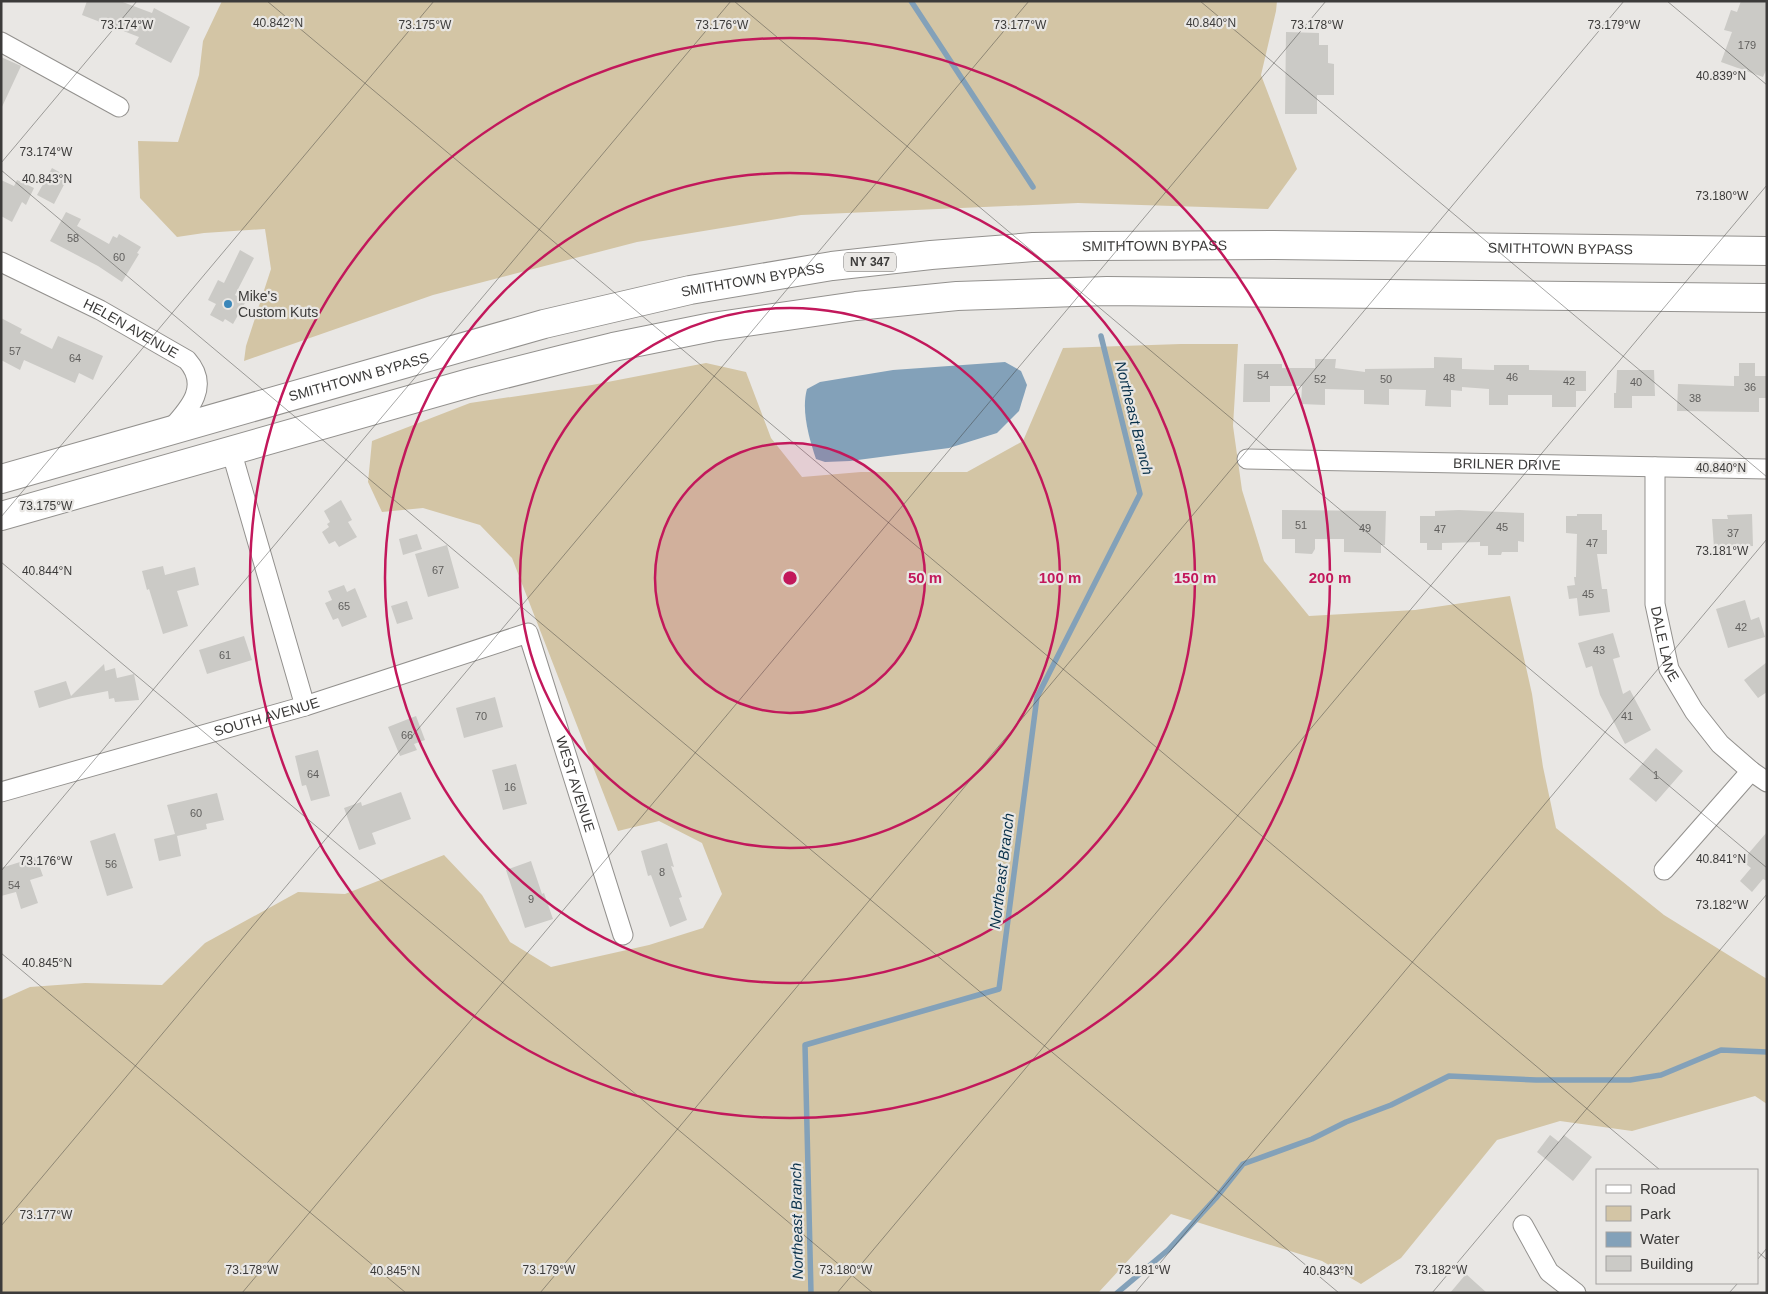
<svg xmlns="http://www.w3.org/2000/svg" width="1768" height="1294" viewBox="0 0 1768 1294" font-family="Arial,sans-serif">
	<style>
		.green { fill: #d3c5a5 }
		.water { fill: #83a1b9 }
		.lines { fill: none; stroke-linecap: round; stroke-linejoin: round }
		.stream { stroke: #83a1b9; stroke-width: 5.5 }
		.building { fill: #cbcac6 }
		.minor-casing { stroke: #93918e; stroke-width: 21 }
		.highway-casing { stroke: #93918e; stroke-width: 30 }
		.minor { stroke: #fff; stroke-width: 19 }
		.highway { stroke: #fff; stroke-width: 28 }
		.ticks { fill: none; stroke: #3c3b3a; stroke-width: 1; stroke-opacity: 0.45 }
		.ring { fill: none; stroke: #c2185b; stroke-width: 2.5 }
		.poi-dot { fill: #3a86b9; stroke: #e9e7e4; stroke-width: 2 }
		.labels { text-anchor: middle; stroke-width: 4.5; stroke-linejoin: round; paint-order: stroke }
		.number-label { font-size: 11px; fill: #605f5d }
		.shield { fill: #e9e7e4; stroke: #706f6d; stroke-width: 1 }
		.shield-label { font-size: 12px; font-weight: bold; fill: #3c3b3a }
		.street-label { font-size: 14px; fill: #3c3b3a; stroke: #e9e7e4 }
		.poi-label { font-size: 14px; fill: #3c3b3a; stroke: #e9e7e4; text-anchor: start }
		.water-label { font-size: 15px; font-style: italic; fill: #08304a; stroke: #e9e7e4 }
		.ticks-label { font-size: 12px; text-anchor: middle; fill: #3c3b3a; stroke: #e9e7e4; stroke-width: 4.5; stroke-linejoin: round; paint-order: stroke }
		.centre { fill: #c2185b; stroke: #e9e7e4; stroke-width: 2.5 }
		.ring-label { font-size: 15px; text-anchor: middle; font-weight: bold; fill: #c2185b; stroke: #e9e7e4; stroke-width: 4.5; stroke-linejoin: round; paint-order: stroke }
	</style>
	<rect width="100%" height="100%" fill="#e9e7e4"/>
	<path class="green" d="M 222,1 L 1277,1 L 1276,11 L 1261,75 L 1297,169 L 1268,209 L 1078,203 L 801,215 L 637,242 L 433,295 L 244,361 L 246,346 L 271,269 L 265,229 L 204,233 L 177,237 L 140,198 L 138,141 L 178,142 L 199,75 L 203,41 Z
		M 1181,344 L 1238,344 L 1233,426 L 1242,490 L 1264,561 L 1309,616 L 1415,610 L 1510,596 L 1532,694 L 1543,767 L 1556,828 L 1664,915 L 1767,979 L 1767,1104 L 1755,1096 L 1632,1131 L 1560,1121 L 1497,1140 L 1401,1258 L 1361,1284 L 1322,1261 L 1171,1214 L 1098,1293 L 1,1293 L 1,1000 L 30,987 L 85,983 L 162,985 L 205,943 L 298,892 L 345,894 L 444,855 L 482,895 L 510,942 L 551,967 L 649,945 L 703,928 L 722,894 L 702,843 L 659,821 L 618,831 L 512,558 L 480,525 L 423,508 L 382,512 L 368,482 L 372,441 L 470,403 L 592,385 L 706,363 L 746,372 L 771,438 L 802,477 L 861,472 L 967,472 L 1023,441 L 1063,348 Z"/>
	<path class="water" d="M 1005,362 L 1021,371 L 1027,385 L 1019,411 L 997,433 L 949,448 L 850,461 L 825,462 L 816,459 C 809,438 801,410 807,389 L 820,382 L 893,370 Z"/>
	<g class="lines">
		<path class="stream" d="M 911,1 L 1033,187
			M 811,1293 L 805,1045 L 999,989 L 1037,697 L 1140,494 L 1101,336
			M 1117,1293 L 1168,1250 L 1216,1198 L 1243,1164 L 1312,1139 L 1346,1122 L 1391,1105 L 1449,1076 L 1536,1080 L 1630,1080 L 1661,1075 L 1721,1050 L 1767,1052"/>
	</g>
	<path class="building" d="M 87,1 L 120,1 L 152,13 L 154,8 L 190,27 L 171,63 L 135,44 L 139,37 L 82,15 Z
		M 1741,1 L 1767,1 L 1767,68 L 1763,77 L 1721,62 L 1732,32 L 1724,30 L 1731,10 L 1737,12 Z
		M 1286,32 L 1319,33 L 1319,45 L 1328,45 L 1328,63 L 1334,64 L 1334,95 L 1317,95 L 1317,114 L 1285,114 Z
		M 1,57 L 21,66 L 1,109 Z
		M 52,168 L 68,177 L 54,204 L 37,195 Z
		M 1,180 L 14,186 L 17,180 L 34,188 L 26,205 L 22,202 L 12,222 L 1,216 Z
		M 66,212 L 81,219 L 77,226 L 109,244 L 113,236 L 117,238 L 119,234 L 141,247 L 137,253 L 139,254 L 122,282 L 98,266 L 50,241 Z
		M 240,250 L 254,258 L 235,295 L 246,301 L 233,324 L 225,319 L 223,322 L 210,315 L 216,304 L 208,300 L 218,280 L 224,283 Z
		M 1,318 L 22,329 L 20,333 L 52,349 L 58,336 L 103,356 L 93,380 L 79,373 L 75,383 L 24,360 L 20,370 L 1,360 Z
		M 1434,357 L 1462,358 L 1462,369 L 1494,370 L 1494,365 L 1529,365 L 1529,370 L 1586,371 L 1586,391 L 1576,391 L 1576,407 L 1552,407 L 1552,395 L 1508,395 L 1508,405 L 1489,405 L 1489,389 L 1462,387 L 1462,391 L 1451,390 L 1451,407 L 1425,406 L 1426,390 L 1389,389 L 1389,405 L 1364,404 L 1364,390 L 1325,389 L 1325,405 L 1301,404 L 1302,386 L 1270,386 L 1270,402 L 1243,402 L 1244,364 L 1282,364 L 1282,368 L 1315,368 L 1315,359 L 1336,359 L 1335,368 L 1365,372 L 1365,369 L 1434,368 Z
		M 1739,363 L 1755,363 L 1755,376 L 1767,376 L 1767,398 L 1759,398 L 1759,412 L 1677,411 L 1678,384 L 1734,386 L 1734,376 L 1739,376 Z
		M 1617,370 L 1654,370 L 1655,396 L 1632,396 L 1632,408 L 1614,408 L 1614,393 L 1616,393 Z
		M 341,500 L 352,520 L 348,522 L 357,537 L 339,547 L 335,541 L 329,544 L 322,532 L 329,527 L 327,524 L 330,522 L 324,511 Z
		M 1282,510 L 1386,511 L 1385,545 L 1381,545 L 1381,553 L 1344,552 L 1344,539 L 1315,539 L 1315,549 L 1312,554 L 1295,553 L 1295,539 L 1282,539 Z
		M 1459,510 L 1524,513 L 1524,542 L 1518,541 L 1518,552 L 1502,552 L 1501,555 L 1488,555 L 1488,546 L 1480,546 L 1480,542 L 1442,543 L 1442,550 L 1427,550 L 1427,543 L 1420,543 L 1420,516 L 1435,516 L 1435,511 Z
		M 1577,514 L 1602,514 L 1602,530 L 1607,530 L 1607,554 L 1597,554 L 1602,589 L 1607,589 L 1610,612 L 1579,616 L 1577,598 L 1569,599 L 1567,586 L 1575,585 L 1574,577 L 1576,577 L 1577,534 L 1566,533 L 1566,516 L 1577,516 Z
		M 1752,514 L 1753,546 L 1714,548 L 1712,519 L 1728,519 L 1727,515 Z
		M 417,534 L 422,549 L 403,555 L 399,539 Z
		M 447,545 L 459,588 L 428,597 L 415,554 Z
		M 163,566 L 165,575 L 195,567 L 199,585 L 177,591 L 188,626 L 163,634 L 149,589 L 147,590 L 142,571 Z
		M 344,585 L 347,592 L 355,588 L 367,617 L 342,627 L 338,618 L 333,620 L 325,603 L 332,600 L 328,591 Z
		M 1745,600 L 1751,620 L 1759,617 L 1765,637 L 1728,648 L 1716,609 Z
		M 407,601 L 413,619 L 397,624 L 391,606 Z
		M 1613,633 L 1620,657 L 1613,659 L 1623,694 L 1630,690 L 1651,730 L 1625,744 L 1600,695 L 1592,666 L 1586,668 L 1578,643 Z
		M 244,636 L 252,660 L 207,674 L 199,650 Z
		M 1767,662 L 1767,692 L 1758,698 L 1744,680 Z
		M 104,664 L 105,671 L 115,668 L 117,678 L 134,674 L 139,700 L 115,702 L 114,698 L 109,699 L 108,691 L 72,698 L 39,708 L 34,691 L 66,681 L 71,696 Z
		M 495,697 L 503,727 L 464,738 L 456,708 Z
		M 416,716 L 425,740 L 414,744 L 417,750 L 400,756 L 388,727 Z
		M 1656,748 L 1683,771 L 1656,802 L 1629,779 Z
		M 318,750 L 330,796 L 311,801 L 306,785 L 302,786 L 295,756 Z
		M 516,764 L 527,804 L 503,810 L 492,770 Z
		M 401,792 L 411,819 L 372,833 L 376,844 L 359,850 L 344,808 L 361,802 L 362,806 Z
		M 217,793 L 224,820 L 206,824 L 207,829 L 177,836 L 181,856 L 159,861 L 154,839 L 175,834 L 167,805 Z
		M 1767,832 L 1767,881 L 1763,879 L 1752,892 L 1740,881 L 1751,868 L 1742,861 Z
		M 115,833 L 133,888 L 107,896 L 90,841 Z
		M 667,843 L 674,867 L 671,866 L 682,897 L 679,898 L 687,920 L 670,927 L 651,875 L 648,876 L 641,851 Z
		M 36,857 L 43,876 L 30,880 L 38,903 L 21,909 L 16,892 L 1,896 L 1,868 Z
		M 531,861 L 542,894 L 544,893 L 553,919 L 525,928 L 506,870 Z
		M 1550,1135 L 1559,1142 L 1564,1135 L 1592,1157 L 1573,1181 L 1537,1152 Z
		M 1466,1274 L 1487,1293 L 1450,1293 Z"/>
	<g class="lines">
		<g class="minor-casing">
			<g id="minor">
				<path d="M 1,42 L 119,107"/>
				<path id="s1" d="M 1,262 L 100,310 L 187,360 C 211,387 188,410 170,430"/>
				<path d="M 231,450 L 305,706"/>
				<path id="s2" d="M 1247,459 L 1767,469"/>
				<path id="s3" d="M 1655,467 L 1655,604 L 1669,669 L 1694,711 L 1720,744 L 1751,771 L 1767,782"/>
				<path id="s4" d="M 1,792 L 305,706 L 528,633 L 623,935"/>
				<path d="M 1664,870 L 1751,771"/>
				<path d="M 1523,1225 L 1549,1272 L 1576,1293"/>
			</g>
		</g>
		<g class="highway-casing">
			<g id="highway">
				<path id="s5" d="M 1,479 L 544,324 L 690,290 L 832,266 L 931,255 L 1033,247 L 1094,246 L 1274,245 L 1767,251"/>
				<path d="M 1,516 L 473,382 L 564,359 L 613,347 L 712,327 L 856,306 L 957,296 L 1107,291 L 1767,298"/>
			</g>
		</g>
		<use href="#minor" class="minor"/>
		<use href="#highway" class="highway"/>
	</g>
	<path class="ticks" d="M 267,1 L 1660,1170M 734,1 L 1767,868M 1200,1 L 1767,477M 1667,1 L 1767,85M 1,163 L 137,1M 1,170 L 1339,1293M 1,517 L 434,1M 1,562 L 873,1293M 1,871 L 731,1M 1,953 L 406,1293M 1,1226 L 1029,1M 1757,1251 L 1767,1260M 1757,1260 L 1767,1248M 242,1293 L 1326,1M 540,1293 L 1624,1M 837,1293 L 1767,185M 1135,1293 L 1767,539M 1432,1293 L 1767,894M 1729,1293 L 1738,1283"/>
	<circle cx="790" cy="578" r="135" fill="#c2185b" fill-opacity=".12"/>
	<g class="ring">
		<circle cx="790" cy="578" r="135"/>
		<circle cx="790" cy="578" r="270"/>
		<circle cx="790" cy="578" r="405"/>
		<circle cx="790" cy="578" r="540"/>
	</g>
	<circle class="poi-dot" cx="228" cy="304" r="5"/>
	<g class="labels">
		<g class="number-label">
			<text x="1747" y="49">179</text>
			<text x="73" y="242">58</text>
			<text x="119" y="261">60</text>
			<text x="15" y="355">57</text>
			<text x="75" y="362">64</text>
			<text x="1263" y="379">54</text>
			<text x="1512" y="381">46</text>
			<text x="1449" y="382">48</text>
			<text x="1320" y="383">52</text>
			<text x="1386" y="383">50</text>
			<text x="1569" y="385">42</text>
			<text x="1636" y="386">40</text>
			<text x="1750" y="391">36</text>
			<text x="1695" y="402">38</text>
			<text x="1301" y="529">51</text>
			<text x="1502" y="531">45</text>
			<text x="1365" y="532">49</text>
			<text x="1440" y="533">47</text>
			<text x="1733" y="537">37</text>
			<text x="1592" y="547">47</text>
			<text x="438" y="574">67</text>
			<text x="1588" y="598">45</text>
			<text x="344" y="610">65</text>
			<text x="1741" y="631">42</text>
			<text x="1599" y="654">43</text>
			<text x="225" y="659">61</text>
			<text x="481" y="720">70</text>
			<text x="1627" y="720">41</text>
			<text x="407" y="739">66</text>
			<text x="313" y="778">64</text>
			<text x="1656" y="779">1</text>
			<text x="510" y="791">16</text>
			<text x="196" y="817">60</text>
			<text x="111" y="868">56</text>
			<text x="662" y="876">8</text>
			<text x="14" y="889">54</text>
			<text x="531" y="903">9</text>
		</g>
		<rect class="shield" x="844" y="252.5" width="52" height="19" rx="4"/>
		<g class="shield-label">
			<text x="870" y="266">NY 347</text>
		</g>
		<g class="street-label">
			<text dy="5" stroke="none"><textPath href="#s5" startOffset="1182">SMITHTOWN BYPASS</textPath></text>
			<text dy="5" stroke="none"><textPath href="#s5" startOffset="1588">SMITHTOWN BYPASS</textPath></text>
			<text dy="5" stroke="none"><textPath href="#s5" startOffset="778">SMITHTOWN BYPASS</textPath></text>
			<text dy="5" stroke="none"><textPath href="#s1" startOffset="146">HELEN AVENUE</textPath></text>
			<text dy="5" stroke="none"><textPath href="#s5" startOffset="372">SMITHTOWN BYPASS</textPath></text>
			<text dy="5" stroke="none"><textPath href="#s2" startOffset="260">BRILNER DRIVE</textPath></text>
			<text dy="5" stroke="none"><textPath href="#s3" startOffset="178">DALE LANE</textPath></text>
			<text dy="5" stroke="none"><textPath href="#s4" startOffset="276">SOUTH AVENUE</textPath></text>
			<text dy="5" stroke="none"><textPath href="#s4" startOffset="709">WEST AVENUE</textPath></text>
		</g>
		<g class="poi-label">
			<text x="238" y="301">Mike's<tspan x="238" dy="16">Custom Kuts</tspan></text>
		</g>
		<g class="water-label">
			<text transform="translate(1134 418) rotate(76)" y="5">Northeast Branch</text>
			<text transform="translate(1002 871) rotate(-83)" y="5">Northeast Branch</text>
			<text transform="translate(797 1221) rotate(-91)" y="5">Northeast Branch</text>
		</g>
	</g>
	<g class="ticks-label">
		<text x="278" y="27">40.842°N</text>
		<text x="1211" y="27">40.840°N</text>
		<text x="127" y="29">73.174°W</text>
		<text x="425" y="29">73.175°W</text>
		<text x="722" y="29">73.176°W</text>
		<text x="1020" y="29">73.177°W</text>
		<text x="1317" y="29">73.178°W</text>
		<text x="1614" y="29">73.179°W</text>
		<text x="1721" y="80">40.839°N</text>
		<text x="46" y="156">73.174°W</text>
		<text x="47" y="183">40.843°N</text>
		<text x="1722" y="200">73.180°W</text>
		<text x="1721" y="472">40.840°N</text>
		<text x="46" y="510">73.175°W</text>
		<text x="1722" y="555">73.181°W</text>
		<text x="47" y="575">40.844°N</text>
		<text x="1721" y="863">40.841°N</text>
		<text x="46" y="865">73.176°W</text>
		<text x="1722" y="909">73.182°W</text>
		<text x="47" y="967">40.845°N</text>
		<text x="46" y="1219">73.177°W</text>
		<text x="252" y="1274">73.178°W</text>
		<text x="549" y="1274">73.179°W</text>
		<text x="846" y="1274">73.180°W</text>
		<text x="1144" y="1274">73.181°W</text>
		<text x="1441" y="1274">73.182°W</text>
		<text x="395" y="1275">40.845°N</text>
		<text x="1328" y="1275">40.843°N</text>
	</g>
	<circle cx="790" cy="578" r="8" class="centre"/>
	<g class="ring-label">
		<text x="925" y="583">50 m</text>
		<text x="1060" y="583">100 m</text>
		<text x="1195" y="583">150 m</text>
		<text x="1330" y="583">200 m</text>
	</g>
	<rect width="1768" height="1294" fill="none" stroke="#3c3b3a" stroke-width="5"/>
	<rect x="1596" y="1169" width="162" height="115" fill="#e9e7e4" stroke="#a4a2a0"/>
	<rect x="1606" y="1185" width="25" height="8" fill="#ffffff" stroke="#a4a2a0"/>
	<text x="1640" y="1194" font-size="15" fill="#3c3b3a">Road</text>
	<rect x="1606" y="1206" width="25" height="15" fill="#d3c5a5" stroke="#a4a2a0"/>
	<text x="1640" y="1219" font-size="15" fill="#3c3b3a">Park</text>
	<rect x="1606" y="1232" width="25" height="15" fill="#83a1b9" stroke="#a4a2a0"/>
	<text x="1640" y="1244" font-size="15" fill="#3c3b3a">Water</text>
	<rect x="1606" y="1256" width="25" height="15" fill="#cbcac6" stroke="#a4a2a0"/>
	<text x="1640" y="1269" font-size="15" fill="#3c3b3a">Building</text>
</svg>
